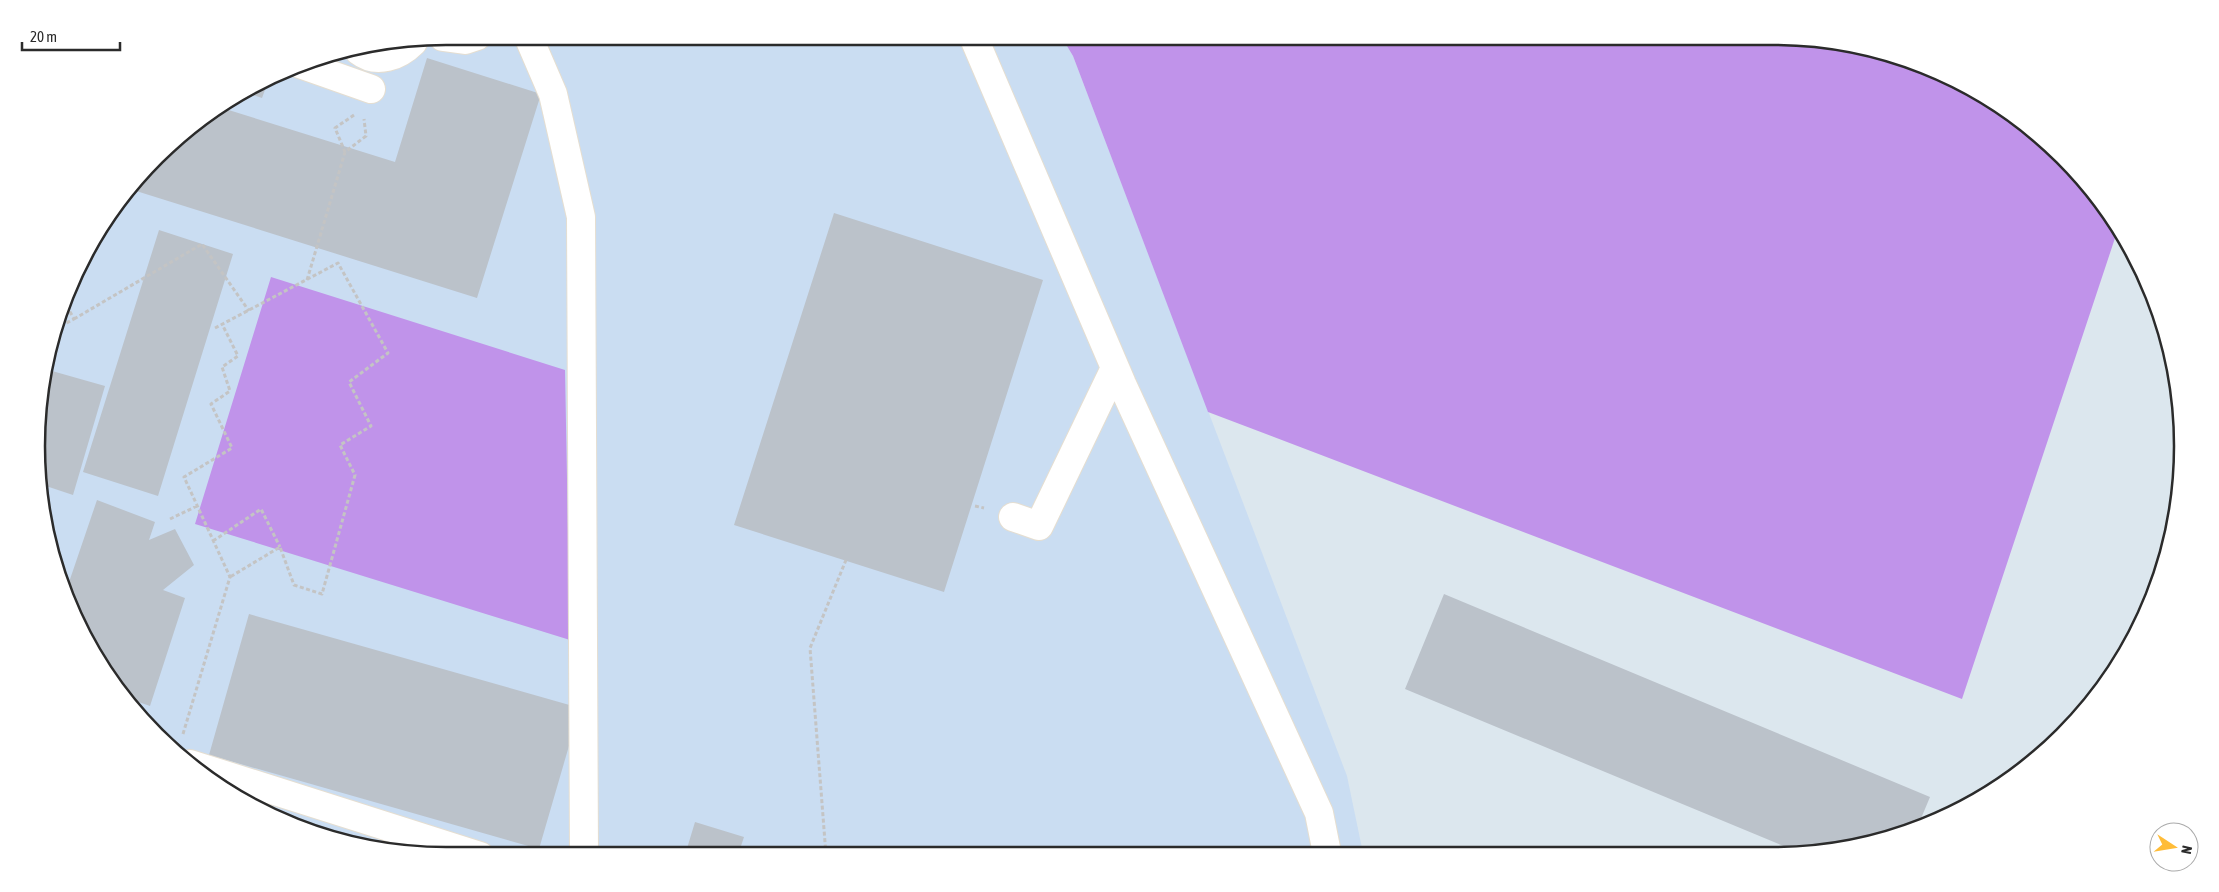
<svg xmlns="http://www.w3.org/2000/svg" width="2219" height="892" viewBox="0 0 2219 892" font-family="'Asap Condensed',sans-serif">
	<style>
		.education { fill: #caddf2 }
		.green { fill: #c093ea }
		.building { fill: #bbc2ca }
		.lines { fill: none; stroke-linecap: round; stroke-linejoin: round }
		.minor-casing { stroke: #e5ded1; stroke-width: 30 }
		.path { stroke: #c4c4c4; stroke-width: 3; stroke-dasharray: 4 2.5; stroke-linecap: butt }
		.minor { stroke: #fff; stroke-width: 28 }
		.rim { fill: none; stroke: #2b2b2b; stroke-width: 2.5 }
	</style>
	<rect width="100%" height="100%" fill="#dce7ee"/>
	<path class="education" d="M 446,36 L 1061,36 L 1073,56 L 1347,776 L 1363,853 L 446,856 L 315,834 L 197,771 L 105,673 L 68,603 L 44,526 L 40,392 L 58,314 L 91,241 L 176,138 L 241,91 L 314,58 Z"/>
	<path class="green" d="M 1061,36 L 1773,36 L 1904,58 L 1978,91 L 2043,138 L 2098,196 L 2118,229 L 1962,699 L 1208,412 L 1073,56 Z
		M 271,277 L 565,370 L 570,640 L 195,524 Z"/>
	<path class="building" d="M 427,58 L 541,94 L 477,298 L 133,190 L 176,138 L 219,107 L 395,162 Z
		M 269,79 L 262,98 L 241,91 Z
		M 834,213 L 1043,280 L 944,592 L 734,525 Z
		M 159,230 L 233,254 L 158,496 L 83,472 Z
		M 45,369 L 105,386 L 73,495 L 43,485 L 40,392 Z
		M 97,500 L 155,522 L 149,540 L 175,529 L 194,565 L 163,590 L 185,598 L 150,706 L 130,699 L 105,673 L 65,594 Z
		M 1444,594 L 1930,797 L 1917,828 L 1827,852 L 1798,852 L 1405,689 Z
		M 249,614 L 580,708 L 539,849 L 209,755 Z
		M 695,822 L 744,837 L 738,855 L 685,855 Z"/>
	<g class="lines">
		<g class="minor-casing">
			<path id="minor" d="M 528,36 L 553,94 L 581,217 L 584,855
				M 973,36 L 1122,384 L 1319,813 L 1327,853
				M 443,37 L 465,40 L 477,36
				M 359,51 C 377,65 399,56 413,42
				M 300,64 L 371,89
				M 1013,517 L 1039,526 L 1115,368
				M 190,764 L 480,856"/>
		</g>
		<path class="path" d="M 354,115 L 335,128 L 345,152 L 366,136 L 364,119
			M 307,280 L 345,152
			M 74,319 L 202,244 L 249,311
			M 215,328 L 338,263 L 388,353 L 349,382 L 371,426 L 340,445 L 355,475 L 322,594 L 294,585 L 280,547 L 230,577
			M 55,329 L 74,319 L 64,301
			M 975,506 L 984,508
			M 170,519 L 197,506
			M 213,541 L 261,509 L 280,547
			M 183,734 L 230,577 L 184,477 L 232,448 L 211,404 L 230,391 L 222,367 L 238,356 L 222,324
			M 826,855 L 810,648 L 846,560"/>
		<use href="#minor" class="minor"/>
	</g>
	<path d="M0 0H2219V892H0ZM446 45H1773A401 401 0 0 1 2174 446V446A401 401 0 0 1 1773 847H446A401 401 0 0 1 45 446V446A401 401 0 0 1 446 45Z" fill="#fff" fill-rule="evenodd"/>
	<path class="rim" d="M446 45H1773A401 401 0 0 1 2174 446V446A401 401 0 0 1 1773 847H446A401 401 0 0 1 45 446V446A401 401 0 0 1 446 45Z"/>
	<g transform="translate(2174 847) rotate(102)"><circle r="24" fill="#ffffff" stroke="#aaaaaa"/>
	<path d="M0-4L9 19L0 12L-9 19Z" fill="#ffbc38"/>
	<text y="-8" font-size="14" font-weight="bold" text-anchor="middle" fill="#2b2b2b">N</text>
	</g>
	<path d="M22 42v8h98v-8" fill="none" stroke="#2b2b2b" stroke-width="2.5"/>
	<text x="30" y="42" font-size="15" fill="#2b2b2b" stroke="#ffffff" stroke-width="4" paint-order="stroke">20 m</text>
</svg>
